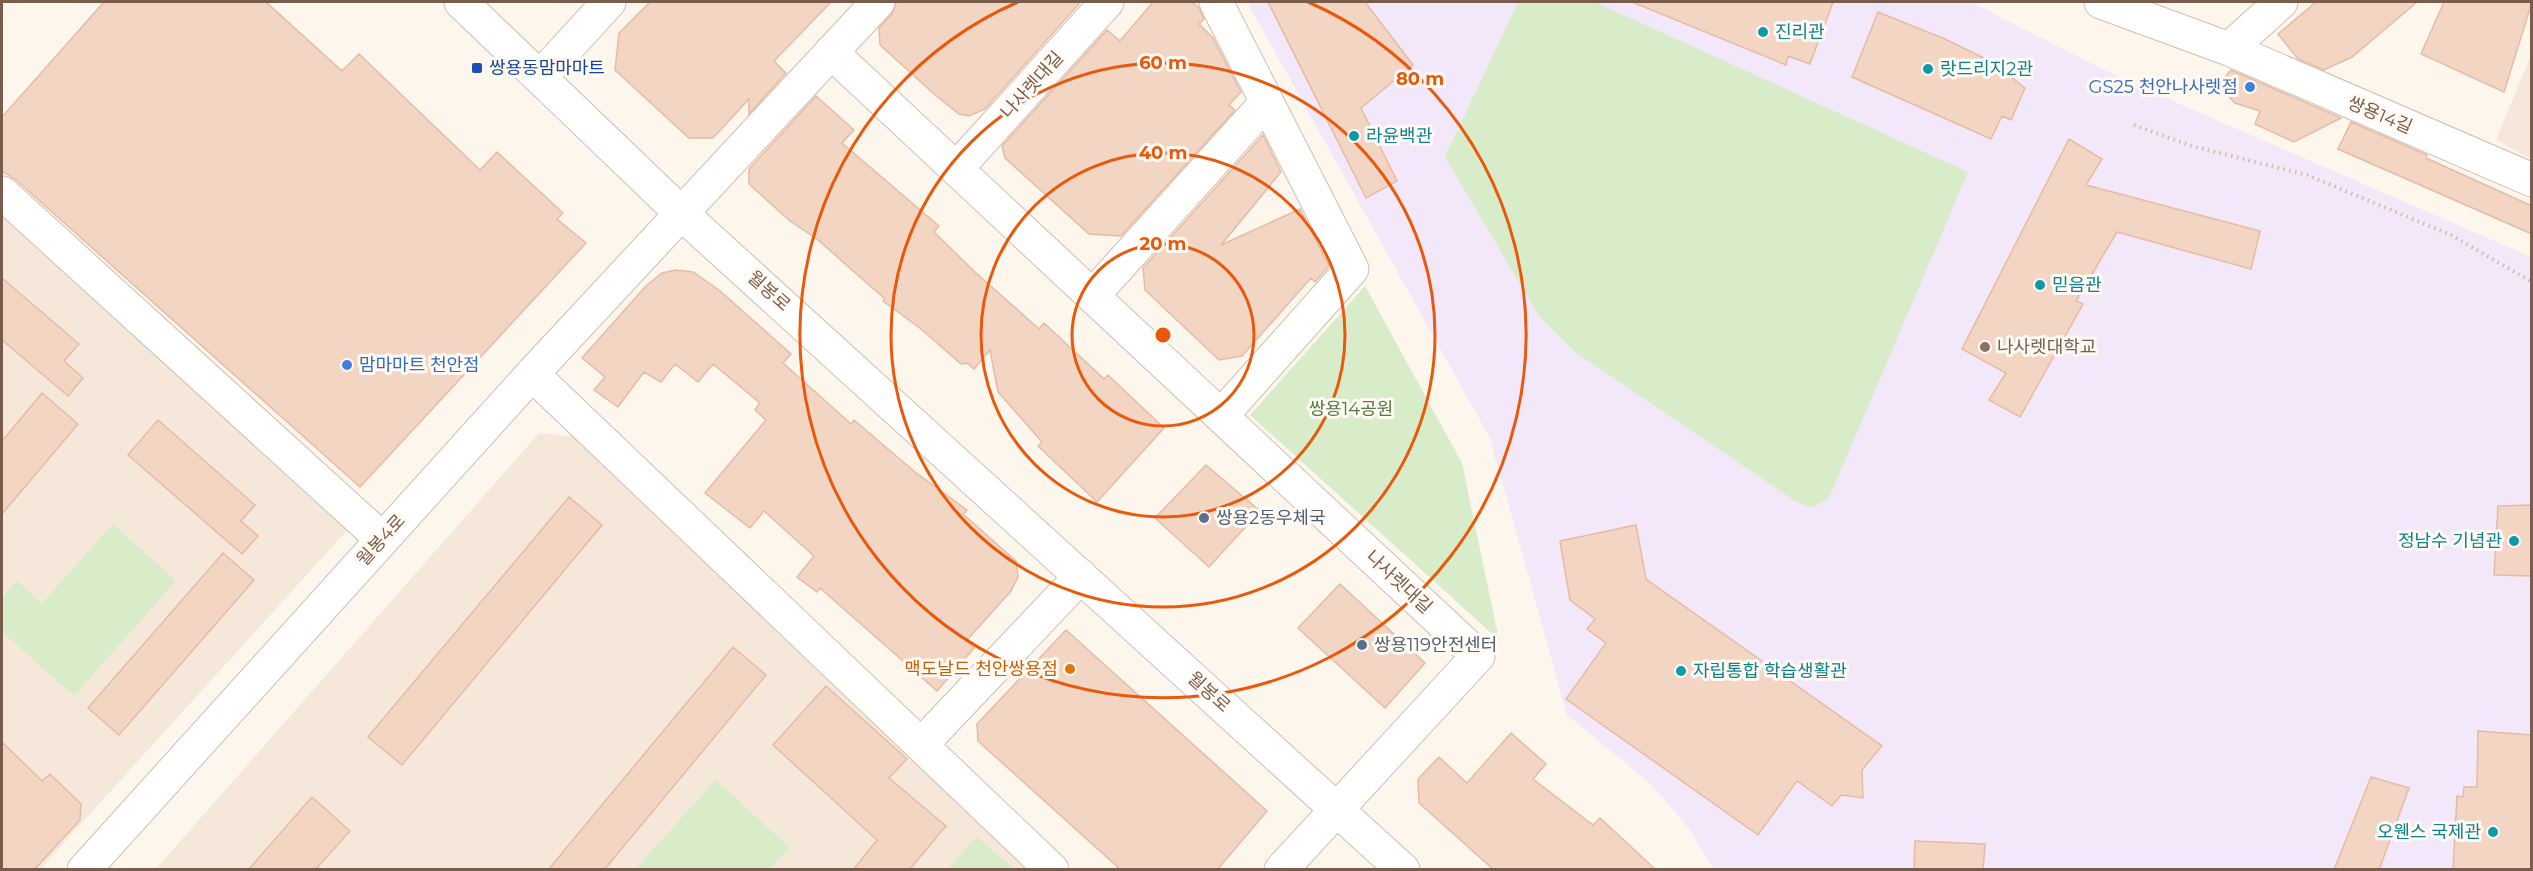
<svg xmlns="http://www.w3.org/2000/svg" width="2533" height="871" viewBox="0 0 2533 871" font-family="Montserrat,'Noto Sans KR',sans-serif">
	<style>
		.residential { fill: #f5e8da }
		.education { fill: #f3e8fa }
		.green { fill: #d8ecc9 }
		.building { fill: #f3d5c3; stroke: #e6bba3; stroke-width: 1.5 }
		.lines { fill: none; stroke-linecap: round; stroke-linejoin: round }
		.minor-casing { stroke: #d1beb0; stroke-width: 35 }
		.path { stroke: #d9b8a5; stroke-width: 4; stroke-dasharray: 1.5 4.5; stroke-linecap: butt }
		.minor { stroke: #fff; stroke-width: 33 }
		.ring { fill: none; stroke: #e8590c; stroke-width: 3 }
		.culture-dot { fill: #0f9aa8; stroke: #fffaf3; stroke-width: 2 }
		.transit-dot { fill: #1a4fb4; stroke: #fffaf3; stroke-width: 2 }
		.shop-dot { fill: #3f7fe0; stroke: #fffaf3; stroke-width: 2 }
		.education-dot { fill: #8d6e63; stroke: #fffaf3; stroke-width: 2 }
		.service-dot { fill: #5c6f8a; stroke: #fffaf3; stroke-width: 2 }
		.food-dot { fill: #e8710a; stroke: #fffaf3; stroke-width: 2 }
		.labels { text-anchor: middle; stroke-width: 6; stroke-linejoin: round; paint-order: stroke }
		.culture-label { font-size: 18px; fill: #0d838f; stroke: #fffaf3; text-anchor: start }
		.transit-label { font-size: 18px; fill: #164399; stroke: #fffaf3; text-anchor: start }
		.street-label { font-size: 18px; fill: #7a5c4d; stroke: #fffaf3 }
		.shop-label { font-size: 18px; fill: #366cbe; stroke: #fffaf3; text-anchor: end }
		.education-label { font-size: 18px; fill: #785e54; stroke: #fffaf3; text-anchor: start }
		.park-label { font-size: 18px; fill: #537a41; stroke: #fffaf3 }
		.service-label { font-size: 18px; fill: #4e5e75; stroke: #fffaf3; text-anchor: start }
		.food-label { font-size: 18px; fill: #c56008; stroke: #fffaf3; text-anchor: end }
		.centre { fill: #e8590c; stroke: #fffaf3; stroke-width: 3 }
		.ring-label { font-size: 18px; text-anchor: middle; font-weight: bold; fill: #e8590c; stroke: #fffaf3; stroke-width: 6; stroke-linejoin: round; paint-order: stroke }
	</style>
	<rect width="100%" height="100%" fill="#fdf6ec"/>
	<path class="residential" d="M 2531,55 L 2532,159 L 2531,159 L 2496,140 Z
		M 2,215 L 351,526 L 40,869 L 2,869 Z
		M 539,433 L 580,437 L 1040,870 L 155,870 Z"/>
	<path class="education" d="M 1247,2 L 1971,2 L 2120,78 L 2531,257 L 2531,869 L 1714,869 L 1690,830 L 1651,784 L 1567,715 L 1490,438 Z"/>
	<path class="green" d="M 1518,2 L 1595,2 L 1968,172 L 1829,498 L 1811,508 L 1795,501 L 1575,352 L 1539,316 L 1445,157 Z
		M 1365,286 L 1462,463 L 1499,640 L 1250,415 Z
		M 113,524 L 176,581 L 74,696 L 2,632 L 2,598 L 17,581 L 42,603 Z
		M 716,780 L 790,848 L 770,869 L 635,869 Z
		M 977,837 L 1014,869 L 947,869 Z"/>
	<path class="building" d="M 104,2 L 266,2 L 342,71 L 359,54 L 480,170 L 497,152 L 563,213 L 557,219 L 586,243 L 360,487 L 15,179 L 2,171 L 2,117 Z
		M 650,2 L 831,2 L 774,61 L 786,73 L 749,114 L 749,99 L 713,138 L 689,138 L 615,70 L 619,33 Z
		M 896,2 L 1076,2 L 1079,4 L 985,109 L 969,116 L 959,114 L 934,94 L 880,45 L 879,28 L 892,14 Z
		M 1153,2 L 1192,2 L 1199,8 L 1204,19 L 1199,24 L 1213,38 L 1241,92 L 1229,105 L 1235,110 L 1121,236 L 1089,234 L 1005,158 L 1002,146 L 1107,30 L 1120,41 Z
		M 1268,2 L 1365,2 L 1413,65 L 1361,108 L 1397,181 L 1366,198 Z
		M 1632,2 L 1833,2 L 1810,64 L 1788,56 L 1786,65 Z
		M 2316,2 L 2417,2 L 2352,57 L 2324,70 L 2298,59 L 2278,34 Z
		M 2444,2 L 2532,2 L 2504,92 L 2421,54 Z
		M 1878,12 L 1945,39 L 1992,62 L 2025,88 L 2011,120 L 2002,116 L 1991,139 L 1852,77 Z
		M 2231,70 L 2341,118 L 2294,142 L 2255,124 L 2260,111 L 2235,103 L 2218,85 Z
		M 816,96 L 854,130 L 842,143 L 939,226 L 934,232 L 976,273 L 1039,329 L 1044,323 L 1104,379 L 1108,375 L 1164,428 L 1097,502 L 1038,446 L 1042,442 L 998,392 L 990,350 L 974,369 L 967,363 L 961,364 L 921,329 L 883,301 L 885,299 L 817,239 L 790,221 L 749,184 L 749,169 Z
		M 2351,122 L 2427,155 L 2426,158 L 2532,206 L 2532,234 L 2338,149 Z
		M 1263,135 L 1281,172 L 1221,245 L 1300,209 L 1329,266 L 1315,282 L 1311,278 L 1242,356 L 1219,360 L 1145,290 L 1143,268 Z
		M 2069,139 L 2102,159 L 2086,185 L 2260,231 L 2251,269 L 2117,232 L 2076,301 L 2083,304 L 2020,417 L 1989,400 L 2006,373 L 1962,349 Z
		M 676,270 L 693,272 L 719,290 L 791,354 L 783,363 L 851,424 L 854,420 L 915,472 L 967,510 L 963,514 L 1016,561 L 1018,577 L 1011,591 L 966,641 L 974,648 L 937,691 L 820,588 L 817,592 L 797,577 L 814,556 L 764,511 L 750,528 L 705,493 L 766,420 L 755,410 L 760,403 L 713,364 L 698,382 L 675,364 L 661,382 L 644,372 L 618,407 L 594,390 L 605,377 L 582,358 L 646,286 L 662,273 Z
		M 2,278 L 79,344 L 64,361 L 83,378 L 68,396 L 2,340 Z
		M 42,393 L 78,424 L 2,514 L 2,441 Z
		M 158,420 L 255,505 L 241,521 L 258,536 L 242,554 L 128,455 Z
		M 1206,465 L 1260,511 L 1209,567 L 1155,518 Z
		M 569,497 L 602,525 L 402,765 L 368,737 Z
		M 2532,505 L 2532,576 L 2494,575 L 2498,506 Z
		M 1636,525 L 1646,579 L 1882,746 L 1862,770 L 1863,798 L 1841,795 L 1832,806 L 1797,781 L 1758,835 L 1566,699 L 1606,643 L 1587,629 L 1595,619 L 1570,600 L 1560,541 Z
		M 223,553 L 254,580 L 119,735 L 88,708 Z
		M 1340,584 L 1425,663 L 1385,708 L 1298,628 Z
		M 1066,630 L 1267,811 L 1217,870 L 1121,870 L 978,741 L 977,724 Z
		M 733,647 L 766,675 L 604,870 L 548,870 Z
		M 826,686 L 907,759 L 889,778 L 946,826 L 909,870 L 853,870 L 877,840 L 773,745 Z
		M 2478,731 L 2532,735 L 2532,870 L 2453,870 L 2457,796 L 2463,797 L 2464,787 L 2477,787 Z
		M 1511,733 L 1546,764 L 1533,779 L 1593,825 L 1600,818 L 1656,870 L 1494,870 L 1419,803 L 1418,779 L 1439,757 L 1467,783 Z
		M 2,742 L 42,781 L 50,774 L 81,804 L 80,820 L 34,870 L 2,870 Z
		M 2371,777 L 2409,788 L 2379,870 L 2334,870 Z
		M 312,797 L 350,831 L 315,870 L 248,870 Z
		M 1915,841 L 1985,844 L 1983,870 L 1914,870 Z"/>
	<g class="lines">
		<g class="minor-casing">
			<path id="minor" d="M 461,2 L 681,213 L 1403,870
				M 1216,2 L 1352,269 L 1221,416
				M 2101,2 L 2229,49 L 2281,2
				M 2229,49 L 2532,180
				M 831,52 L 1478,656 L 1281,870
				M 541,76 L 609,2
				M 957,168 L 1107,2
				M 2,193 L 382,539
				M 1093,295 L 1267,102
				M 532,374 L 1052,870
				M 921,745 L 1081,576
				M 84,870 L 532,374 L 878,2"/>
		</g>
		<path class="path" d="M 2134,125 L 2192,146 L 2307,175 L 2451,235 L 2532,282"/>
		<use href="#minor" class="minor"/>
	</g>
	<g class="ring">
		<circle cx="1163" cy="335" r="91"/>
		<circle cx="1163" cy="335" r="182"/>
		<circle cx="1163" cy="335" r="272"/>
		<path d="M1308 2A363 363 0 1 1 1018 2"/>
	</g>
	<g class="culture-dot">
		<circle cx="1763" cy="32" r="6"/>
		<circle cx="1928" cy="69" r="6"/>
		<circle cx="1354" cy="136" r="6"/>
		<circle cx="2040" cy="285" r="6"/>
		<circle cx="2514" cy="541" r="6"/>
		<circle cx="1681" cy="671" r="6"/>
		<circle cx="2493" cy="832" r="6"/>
	</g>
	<rect class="transit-dot" x="471" y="62" width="12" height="12" rx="3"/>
	<g class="shop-dot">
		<circle cx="2250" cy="87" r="6"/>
		<circle cx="347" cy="365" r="6"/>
	</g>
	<circle class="education-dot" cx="1985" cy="347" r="6"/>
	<g class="service-dot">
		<circle cx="1204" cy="518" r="6"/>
		<circle cx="1362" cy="645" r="6"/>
	</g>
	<circle class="food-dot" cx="1070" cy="669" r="6"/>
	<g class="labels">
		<g class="culture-label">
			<text x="1775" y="38">진리관</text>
			<text x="1940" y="75">랏드리지2관</text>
			<text x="1366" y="142">라윤백관</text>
			<text x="2052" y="291">믿음관</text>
			<text x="2502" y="547" text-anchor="end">정남수 기념관</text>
			<text x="1693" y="677">자립통합 학습생활관</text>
			<text x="2481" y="838" text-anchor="end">오웬스 국제관</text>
		</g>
		<g class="transit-label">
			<text x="489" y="74">쌍용동맘마마트</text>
		</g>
		<g class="street-label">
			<text transform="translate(1032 85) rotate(-48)" y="6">나사렛대길</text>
			<text transform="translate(2380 115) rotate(23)" y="6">쌍용14길</text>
			<text transform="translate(769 291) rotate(42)" y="6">월봉로</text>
			<text transform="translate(381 540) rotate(-48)" y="6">월봉4로</text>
			<text transform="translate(1399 582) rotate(43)" y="6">나사렛대길</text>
			<text transform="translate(1209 692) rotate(42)" y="6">월봉로</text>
		</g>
		<g class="shop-label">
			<text x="2238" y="93">GS25 천안나사렛점</text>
			<text x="359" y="371" text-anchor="start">맘마마트 천안점</text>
		</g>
		<g class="education-label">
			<text x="1997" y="353">나사렛대학교</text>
		</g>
		<g class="park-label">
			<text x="1351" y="415">쌍용14공원</text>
		</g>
		<g class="service-label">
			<text x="1216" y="524">쌍용2동우체국</text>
			<text x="1374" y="651">쌍용119안전센터</text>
		</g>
		<g class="food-label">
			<text x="1058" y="675">맥도날드 천안쌍용점</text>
		</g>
	</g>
	<circle cx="1163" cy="335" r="9" class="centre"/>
	<g class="ring-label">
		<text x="1163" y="69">60 m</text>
		<text x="1420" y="85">80 m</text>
		<text x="1163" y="159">40 m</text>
		<text x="1163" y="250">20 m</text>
	</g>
	<rect width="2533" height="871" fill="none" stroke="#7a5c4d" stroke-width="6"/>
</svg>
